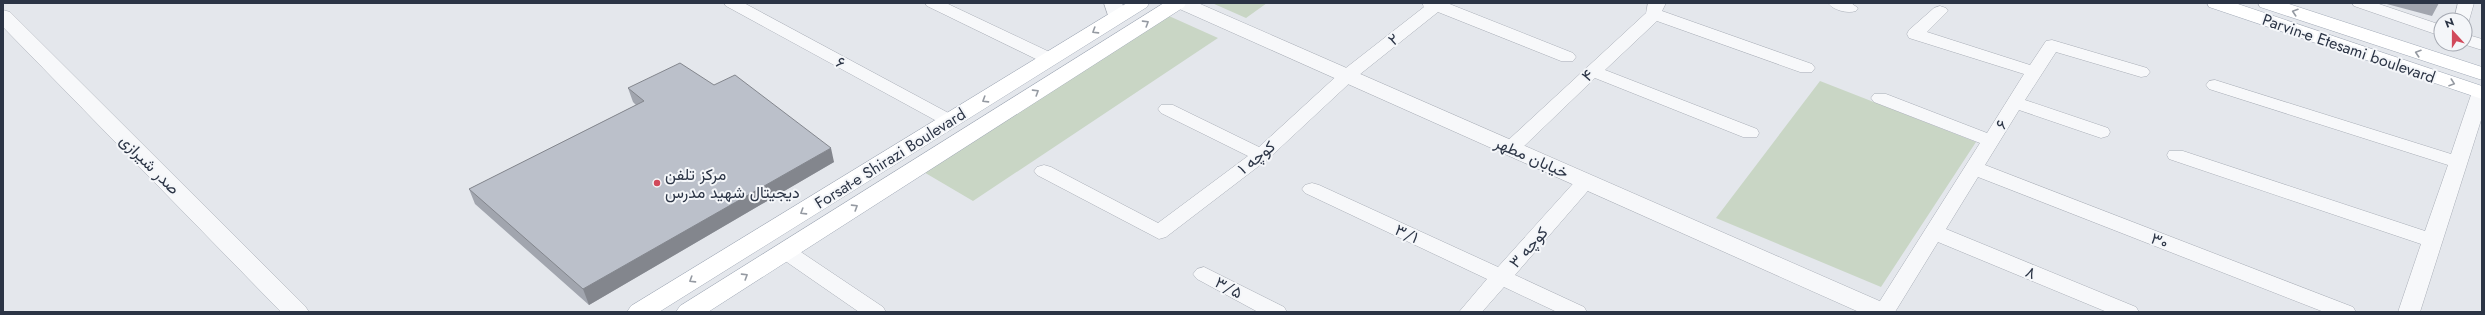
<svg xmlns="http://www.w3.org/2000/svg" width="2485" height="315" viewBox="0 0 2485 315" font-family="Jost,Vazirmatn,sans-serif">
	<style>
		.green { fill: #c9d6c5 }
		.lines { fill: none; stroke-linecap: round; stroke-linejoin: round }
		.minor-casing { stroke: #a9aeb7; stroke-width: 1 }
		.tertiary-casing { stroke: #a9aeb7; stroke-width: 1 }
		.primary-casing { stroke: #a3abb8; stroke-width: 1 }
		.minor { fill: #f7f8fa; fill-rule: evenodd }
		.tertiary { fill: #f7f8fa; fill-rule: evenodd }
		.primary { fill: #fff; fill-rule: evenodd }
		.wall { fill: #a1a5ae }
		.shaded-wall { fill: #83868d }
		.building { fill: #bbc0ca; stroke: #83868d }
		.oneway { stroke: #959aa2 }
		.poi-dot { fill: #d1495b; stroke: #f4f6f9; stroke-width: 1.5 }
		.labels { text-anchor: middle; stroke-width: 4; stroke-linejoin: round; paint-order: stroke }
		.street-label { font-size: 16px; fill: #2b3445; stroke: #f4f6f9 }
		.poi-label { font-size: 16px; fill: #2b3445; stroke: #f4f6f9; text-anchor: start }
	</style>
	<rect width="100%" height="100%" fill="#e4e7ec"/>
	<path class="green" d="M 1212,3 L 1267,3 L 1246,18 Z
		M 1169,16 L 1218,38 L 973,201 L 922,171 Z
		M 1820,81 L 1976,142 L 1881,287 L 1716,218 Z"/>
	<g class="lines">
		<g class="minor-casing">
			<path id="minor" d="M 724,3 L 744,3 L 956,117 L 959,121 L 956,125 L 944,125 L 726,6 Z
				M 925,3 L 946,3 L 1056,55 L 1059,59 L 1056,63 L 1044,63 L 927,6 Z
				M 1422,3 L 1447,3 L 1573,53 L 1576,57 L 1573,61 L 1561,61 L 1438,12 L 1354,79 L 1268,159 L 1166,237 L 1159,239 L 1037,175 L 1034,171 L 1037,167 L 1044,165 L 1051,167 L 1158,223 L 1248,156 L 1161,113 L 1158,109 L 1161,105 L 1173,105 L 1259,147 L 1342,71 L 1424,7 Z
				M 1648,3 L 1666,3 L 1662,11 L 1812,64 L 1815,68 L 1812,72 L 1800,72 L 1657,21 L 1605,70 L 1757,129 L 1759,133 L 1757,137 L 1743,137 L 1595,78 L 1519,151 L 1505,151 L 1503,147 L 1505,143 L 1646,13 Z
				M 1828,3 L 1851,3 L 1858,8 L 1856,11 C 1847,14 1833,10 1828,3 Z
				M 2352,3 L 2376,3 L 2441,25 L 2441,36 L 2354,6 Z
				M 2458,3 L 2474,3 L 2468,24 L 2465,24 L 2465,20 L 2454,20 Z
				M 1940,6 L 1946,8 L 1948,11 L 1927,32 L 2030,65 L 2046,41 L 2052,40 L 2147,68 L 2150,72 L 2147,76 L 2141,77 L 2056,52 L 2025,100 L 2108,128 L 2110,132 L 2108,136 L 2101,138 L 2019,110 L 1985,165 L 2353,307 L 2356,312 L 2324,312 L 1978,177 L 1946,229 L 2136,307 L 2139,312 L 2107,312 L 1938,242 L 1895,312 L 1873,312 L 1980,143 L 1874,102 L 1871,98 L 1874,94 L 1886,94 L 1987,133 L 2024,74 L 1909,38 L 1907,34 L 1909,30 L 1934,8 Z
				M 2465,34 L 2482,39 L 2482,50 L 2463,44 L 2465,44 Z
				M 2215,80 L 2451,154 L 2472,92 L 2475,88 L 2482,87 L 2482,117 L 2420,312 L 2398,312 L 2421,244 L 2169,159 L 2167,155 L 2169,151 L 2183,151 L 2425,231 L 2448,165 L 2209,89 L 2206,85 L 2209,81 Z
				M 1586,175 L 1593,177 L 1596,181 L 1593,185 L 1515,275 L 1584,307 L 1587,312 L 1557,312 L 1504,287 L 1482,312 L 1459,312 L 1487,279 L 1305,193 L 1302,189 L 1305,185 L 1312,183 L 1319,185 L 1498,267 L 1579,177 Z
				M 785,244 L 792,246 L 883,307 L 886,312 L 859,312 L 778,256 L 775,251 L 778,246 Z
				M 1204,267 L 1284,307 L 1287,312 L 1258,312 L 1197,279 L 1193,274 L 1197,269 Z"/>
		</g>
		<g class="tertiary-casing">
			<path id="tertiary" d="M 1104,3 L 1122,3 L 1127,17 L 1124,21 L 1110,21 Z
				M 1173,3 L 1198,3 L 1891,306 L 1895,312 L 1859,312 L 1175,7 Z
				M 3,10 L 10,12 L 305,306 L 309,312 L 281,312 L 3,27 Z"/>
		</g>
		<g class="primary-casing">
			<path id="primary" d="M 1127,3 L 1149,3 L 1147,7 L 659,312 L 627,312 L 631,306 Z
				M 1164,3 L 1186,3 L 1184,7 L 708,312 L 676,312 L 680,306 Z
				M 2207,3 L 2235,3 L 2482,86 L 2482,99 L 2209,7 Z
				M 2258,3 L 2286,3 L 2482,67 L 2482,80 L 2260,7 Z"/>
		</g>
		<use href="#minor" class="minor"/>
		<use href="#tertiary" class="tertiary"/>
		<use href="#primary" class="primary"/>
	</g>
	<path class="wall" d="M 2383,3 L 2439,3 L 2432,16 Z
		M 714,85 L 834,162 L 589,305 L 475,204 L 469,189 L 636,105 L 633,102 L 628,88 Z"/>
	<path class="shaded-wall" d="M 831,148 L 834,162 L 589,305 L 583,289 Z"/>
	<path class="building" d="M 680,63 L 714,85 L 735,75 L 831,148 L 583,289 L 469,189 L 644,101 L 628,88 Z"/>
	<defs><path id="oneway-chevron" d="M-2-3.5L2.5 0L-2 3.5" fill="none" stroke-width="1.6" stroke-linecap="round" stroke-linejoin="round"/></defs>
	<g class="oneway">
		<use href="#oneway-chevron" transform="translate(2295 12) rotate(-162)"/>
		<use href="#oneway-chevron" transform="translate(1146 23) rotate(-32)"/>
		<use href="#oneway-chevron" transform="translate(1095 31) rotate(148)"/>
		<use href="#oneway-chevron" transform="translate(2418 53) rotate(-162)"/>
		<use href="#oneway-chevron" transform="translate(2452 83) rotate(19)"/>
		<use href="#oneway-chevron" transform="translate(1036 92) rotate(-32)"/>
		<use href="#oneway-chevron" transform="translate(985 100) rotate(148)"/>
		<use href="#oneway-chevron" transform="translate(855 207) rotate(-32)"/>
		<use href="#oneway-chevron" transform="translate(803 212) rotate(148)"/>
		<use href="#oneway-chevron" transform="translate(745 276) rotate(-32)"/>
		<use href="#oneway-chevron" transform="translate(692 280) rotate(148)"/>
	</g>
	<circle class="poi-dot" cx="657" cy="183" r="4"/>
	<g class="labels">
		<g class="street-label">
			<text transform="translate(1393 39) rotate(-39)" y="6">۲</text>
			<text transform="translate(2349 48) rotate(19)" y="6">Parvin-e Etesami boulevard</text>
			<text transform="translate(841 62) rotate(28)" y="6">۶</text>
			<text transform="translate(1587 75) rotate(-44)" y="6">۴</text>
			<text transform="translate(2001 124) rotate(-58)" y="6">۶</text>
			<text transform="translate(1256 157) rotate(-39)" y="6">کوچه ۱</text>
			<text transform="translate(1532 157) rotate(24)" y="6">خیابان مطهر</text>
			<text transform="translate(890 158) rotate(-32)" y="6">Forsat-e Shirazi Boulevard</text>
			<text transform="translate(150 164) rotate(45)" y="6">صدر شیرازی</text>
			<text transform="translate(1407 233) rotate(25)" y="6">۳/۱</text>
			<text transform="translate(2160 240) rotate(21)" y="6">۳۰</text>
			<text transform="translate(1528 247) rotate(-48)" y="6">کوچه ۳</text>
			<text transform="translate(2031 272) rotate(23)" y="6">۸</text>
			<text transform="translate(1229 287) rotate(28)" y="6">۳/۵</text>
		</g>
		<g class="poi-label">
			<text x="665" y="180">مرکز تلفن<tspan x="665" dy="18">دیجیتال شهید مدرس</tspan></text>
		</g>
	</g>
	<rect width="2485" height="315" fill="none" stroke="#2b3445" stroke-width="8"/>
	<g transform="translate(2453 32) rotate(339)"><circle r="19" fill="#f4f6f9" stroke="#a4a8b1"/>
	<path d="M0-3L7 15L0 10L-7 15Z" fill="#d1495b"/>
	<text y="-6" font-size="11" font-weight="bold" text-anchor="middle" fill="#2b3445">N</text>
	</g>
</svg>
